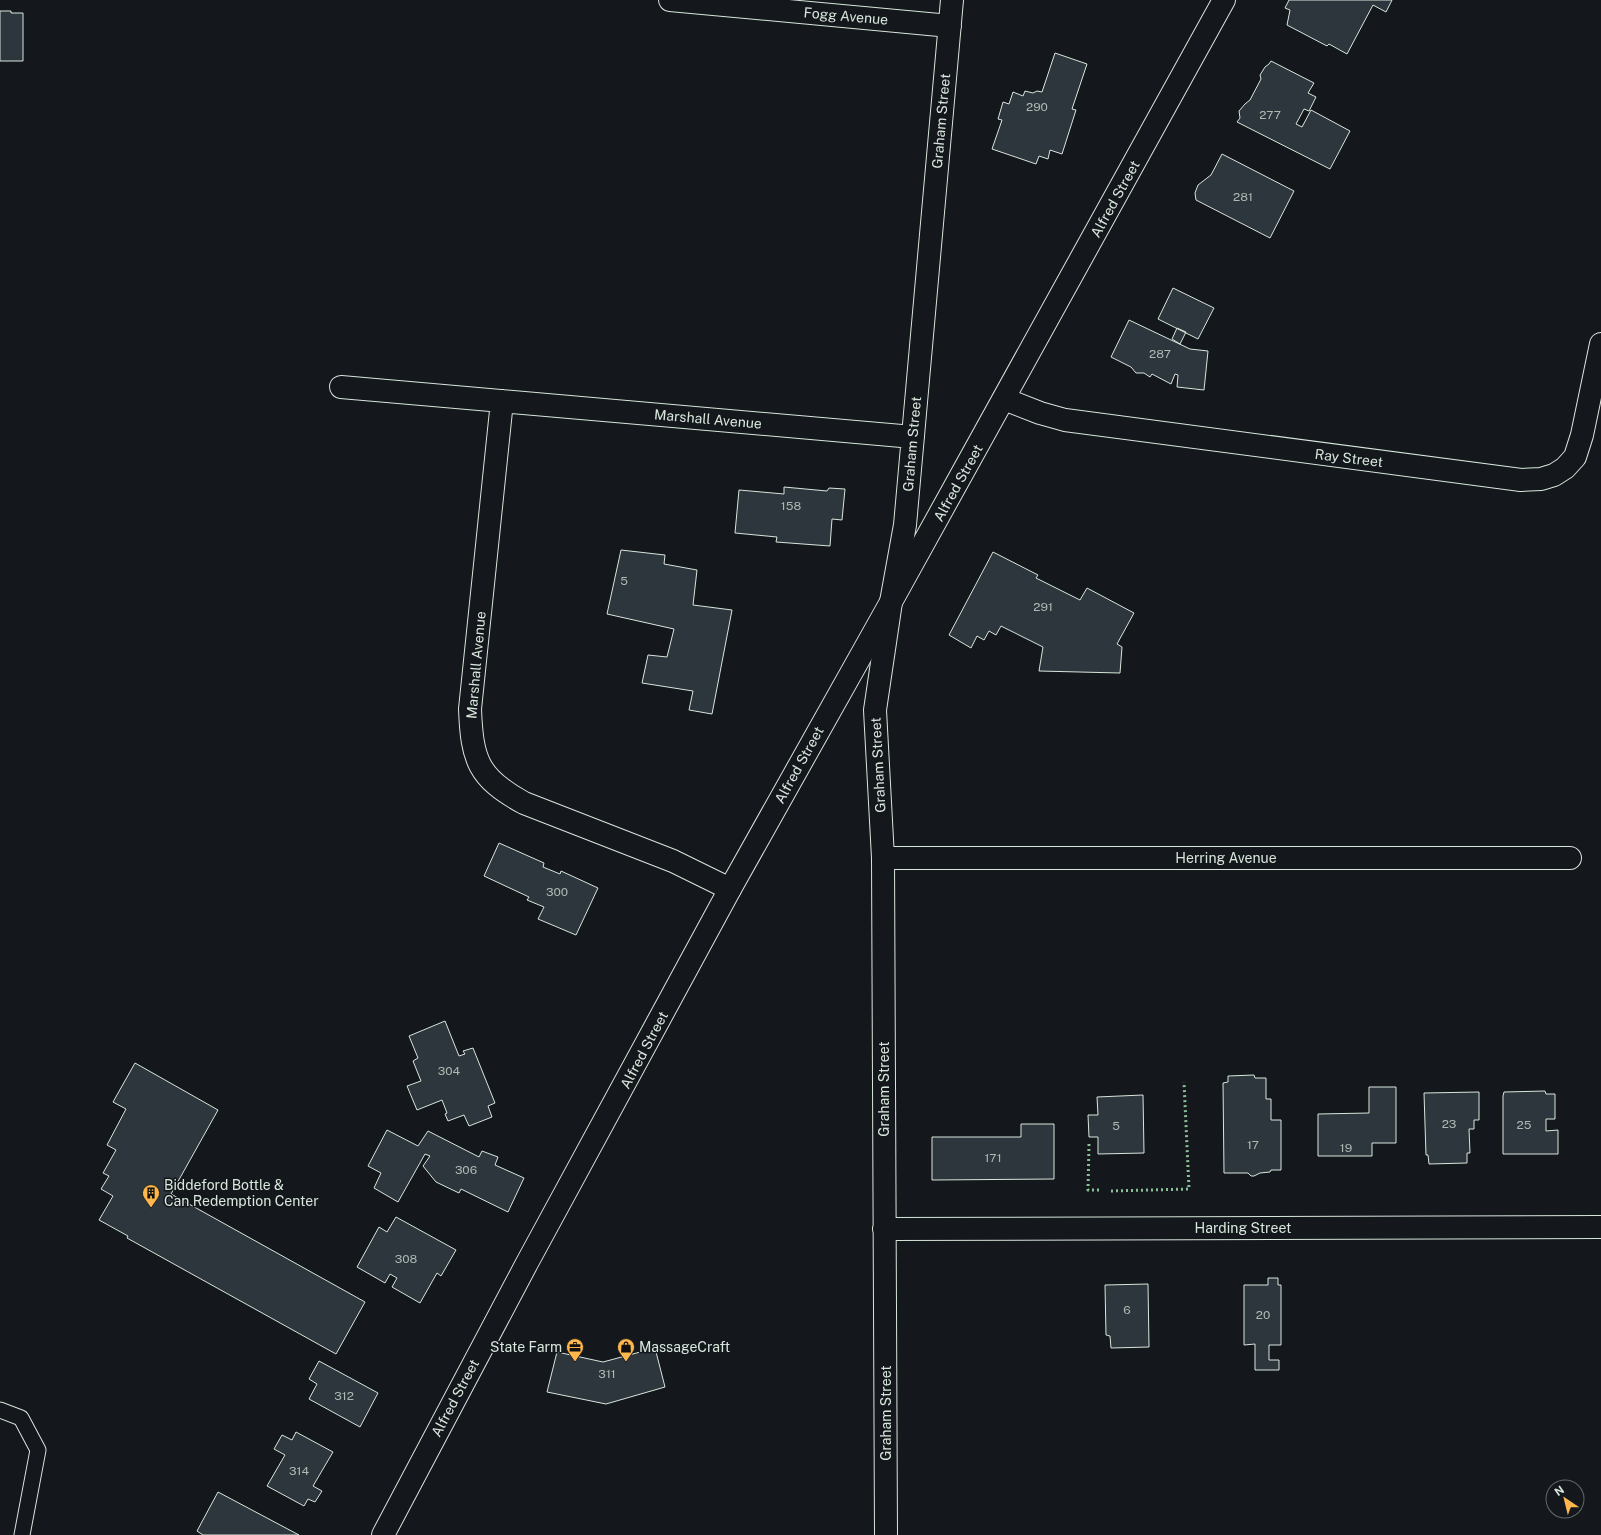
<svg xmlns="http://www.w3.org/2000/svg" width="1601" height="1535" viewBox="0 0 1601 1535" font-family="'Public Sans',sans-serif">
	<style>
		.building { fill: #2c363c; stroke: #d8e6dc }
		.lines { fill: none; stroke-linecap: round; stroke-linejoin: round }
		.service-casing { stroke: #d8e6dc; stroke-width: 17 }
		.minor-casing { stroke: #d8e6dc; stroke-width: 24 }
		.secondary-casing { stroke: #d8e6dc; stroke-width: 24 }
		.service { stroke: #14181c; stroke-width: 15 }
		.minor { stroke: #14181c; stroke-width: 22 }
		.secondary { stroke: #14181c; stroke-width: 22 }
		.hedge { stroke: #8ac095; stroke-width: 3; stroke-dasharray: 2 3; stroke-linecap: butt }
		.labels { text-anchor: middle; stroke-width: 3; stroke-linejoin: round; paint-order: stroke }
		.number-label { font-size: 12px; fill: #adbab4 }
		.street-label { font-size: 14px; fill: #d8e6dc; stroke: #14181c }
		.poi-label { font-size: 14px; fill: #d8e6dc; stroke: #14181c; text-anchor: start }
	</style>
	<rect width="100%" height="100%" fill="#14181c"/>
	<path class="building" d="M 1289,0 L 1392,0 L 1386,12 L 1373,5 L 1347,54 L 1329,44 L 1327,46 L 1287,25 L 1290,10 L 1285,8 Z
		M 0,11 L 11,11 L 11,13 L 23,13 L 23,61 L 0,61 Z
		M 1055,53 L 1087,64 L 1072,109 L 1076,110 L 1062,154 L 1050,150 L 1048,159 L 1039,156 L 1036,164 L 992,149 L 1002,120 L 998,119 L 1003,102 L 1009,104 L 1013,92 L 1023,96 L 1025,91 L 1033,93 L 1037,91 L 1042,92 Z
		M 1271,61 L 1314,83 L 1308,93 L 1316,97 L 1309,111 L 1304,109 L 1296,124 L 1302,127 L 1311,110 L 1350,131 L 1330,169 L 1237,122 L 1240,118 L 1239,111 L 1245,104 L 1250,100 L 1261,79 L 1260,75 L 1265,67 L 1269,64 Z
		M 1222,154 L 1294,191 L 1270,238 L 1196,200 L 1195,193 L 1198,185 L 1211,175 Z
		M 1173,288 L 1214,308 L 1198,339 L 1158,319 Z
		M 1129,320 L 1190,349 L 1208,351 L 1204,390 L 1177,387 L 1178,375 L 1175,374 L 1171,384 L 1152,374 L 1150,377 L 1144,373 L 1136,373 L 1131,367 L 1111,357 Z
		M 1177,328 L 1186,332 L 1180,344 L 1172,339 Z
		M 784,487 L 827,491 L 829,488 L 845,489 L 842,520 L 832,519 L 830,546 L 776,542 L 777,537 L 735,533 L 739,490 L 784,494 Z
		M 621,550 L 665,555 L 664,564 L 697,570 L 693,605 L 732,610 L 712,714 L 689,710 L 693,691 L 642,683 L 648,655 L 667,657 L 674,629 L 607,614 Z
		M 993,552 L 1038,575 L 1036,578 L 1080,600 L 1087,588 L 1134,613 L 1117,644 L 1122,647 L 1120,673 L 1039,671 L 1043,647 L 1001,626 L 996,635 L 989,631 L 984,640 L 977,636 L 971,648 L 949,635 Z
		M 499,843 L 544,863 L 543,867 L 560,874 L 561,871 L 598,888 L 576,935 L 538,919 L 544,907 L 527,900 L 529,897 L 484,876 Z
		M 445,1021 L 459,1056 L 465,1054 L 463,1051 L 473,1048 L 495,1103 L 488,1106 L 492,1117 L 469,1126 L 464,1115 L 448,1121 L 445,1114 L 447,1113 L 442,1100 L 417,1110 L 407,1086 L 421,1081 L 413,1061 L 418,1058 L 409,1036 Z
		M 135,1063 L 218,1110 L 171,1194 L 365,1302 L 336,1354 L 127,1238 L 128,1236 L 99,1220 L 113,1196 L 101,1189 L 109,1176 L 103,1173 L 116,1150 L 107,1145 L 126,1109 L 113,1102 Z
		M 1254,1075 L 1255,1078 L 1266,1078 L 1266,1099 L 1271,1099 L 1271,1120 L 1281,1120 L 1281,1170 L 1271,1170 L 1270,1172 L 1260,1173 L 1254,1176 L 1251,1176 L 1248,1173 L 1224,1173 L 1223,1083 L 1228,1082 L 1228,1076 Z
		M 1369,1087 L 1396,1087 L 1396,1143 L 1372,1143 L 1372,1156 L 1318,1156 L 1318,1114 L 1369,1113 Z
		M 1545,1091 L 1546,1094 L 1555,1094 L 1555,1119 L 1546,1119 L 1546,1131 L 1558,1130 L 1558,1154 L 1503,1154 L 1503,1096 L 1504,1092 Z
		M 1479,1092 L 1479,1120 L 1474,1120 L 1474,1129 L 1469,1129 L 1470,1153 L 1467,1153 L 1467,1163 L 1429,1164 L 1428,1155 L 1426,1155 L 1424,1093 Z
		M 1143,1095 L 1144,1153 L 1098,1154 L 1098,1137 L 1089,1137 L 1088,1115 L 1098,1115 L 1097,1097 Z
		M 1021,1124 L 1054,1124 L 1054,1179 L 932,1180 L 932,1137 L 1021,1137 Z
		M 387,1130 L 418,1146 L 428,1131 L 479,1157 L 482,1151 L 498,1157 L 495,1165 L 524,1178 L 508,1212 L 461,1189 L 459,1193 L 436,1182 L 423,1166 L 430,1156 L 425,1154 L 398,1202 L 374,1188 L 381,1173 L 368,1166 Z
		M 396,1217 L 456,1250 L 441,1276 L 437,1273 L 420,1303 L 392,1287 L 397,1278 L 390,1274 L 385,1283 L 357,1267 L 379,1227 L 387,1232 Z
		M 1268,1278 L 1278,1278 L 1278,1285 L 1281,1285 L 1281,1345 L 1269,1345 L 1269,1360 L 1279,1360 L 1279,1370 L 1255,1370 L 1255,1344 L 1244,1345 L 1244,1285 L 1268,1285 Z
		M 1148,1284 L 1149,1347 L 1111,1348 L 1110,1336 L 1106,1335 L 1105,1285 Z
		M 655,1348 L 665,1387 L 606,1404 L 547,1392 L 557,1352 L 603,1362 Z
		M 319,1361 L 378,1393 L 360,1427 L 309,1399 L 317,1384 L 309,1379 Z
		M 296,1432 L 333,1452 L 313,1486 L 322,1491 L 315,1502 L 308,1499 L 304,1506 L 267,1486 L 285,1455 L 274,1449 L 282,1435 L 292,1440 Z
		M 218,1492 L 299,1535 L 203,1535 L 197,1531 Z"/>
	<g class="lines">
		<g class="service-casing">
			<path id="service" d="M 0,1410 L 21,1418 L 38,1450 L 22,1535"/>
		</g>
		<g class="minor-casing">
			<path id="minor" d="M 670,0 L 950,26
				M 341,387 L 913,437
				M 1004,399 L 1040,413 L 1065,420 L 1521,480 L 1541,479 L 1554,475 L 1565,468 L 1575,457 L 1582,435 L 1601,344
				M 502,401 L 470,709 C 472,760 478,778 524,803 L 673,861 L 730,889
				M 883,858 L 1570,858
				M 884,1229 L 1601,1227
				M 886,1535 L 883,858 L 875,710 L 891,602 L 905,525 L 952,0"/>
		</g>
		<g class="secondary-casing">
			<path id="secondary" d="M 383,1535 L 527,1263 L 730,889 L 891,602 L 1224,0"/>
		</g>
		<use href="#service" class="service"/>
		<use href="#minor" class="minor"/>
		<use href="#secondary" class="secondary"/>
		<path class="hedge" d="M 1089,1144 L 1088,1190 L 1100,1190
			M 1111,1191 L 1189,1189 L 1184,1082"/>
	</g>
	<defs>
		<g id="building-pin" transform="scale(0.9)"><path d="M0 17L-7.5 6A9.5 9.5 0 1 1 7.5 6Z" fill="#ffb74d" stroke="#14181c"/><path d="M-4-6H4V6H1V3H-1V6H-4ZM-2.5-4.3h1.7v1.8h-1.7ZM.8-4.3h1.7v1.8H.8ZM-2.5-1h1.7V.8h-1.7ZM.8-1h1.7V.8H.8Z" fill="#111"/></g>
		<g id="office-pin" transform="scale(0.9)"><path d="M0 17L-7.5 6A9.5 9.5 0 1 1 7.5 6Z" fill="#ffb74d" stroke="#14181c"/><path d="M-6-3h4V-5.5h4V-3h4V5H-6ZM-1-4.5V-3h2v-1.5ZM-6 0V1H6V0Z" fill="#111"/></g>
		<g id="shop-pin" transform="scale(0.9)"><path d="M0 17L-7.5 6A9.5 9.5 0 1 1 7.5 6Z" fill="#ffb74d" stroke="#14181c"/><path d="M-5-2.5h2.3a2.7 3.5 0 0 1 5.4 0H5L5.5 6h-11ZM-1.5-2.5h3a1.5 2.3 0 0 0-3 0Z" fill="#111"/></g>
	</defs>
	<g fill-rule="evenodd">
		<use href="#building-pin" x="151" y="1193"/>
		<use href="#office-pin" x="575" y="1347"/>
		<use href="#shop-pin" x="626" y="1347"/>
	</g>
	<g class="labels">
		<g class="number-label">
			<text x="1037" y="111">290</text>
			<text x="1270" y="119">277</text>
			<text x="1243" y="201">281</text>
			<text x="1160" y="358">287</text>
			<text x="791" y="510">158</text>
			<text x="624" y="585">5</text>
			<text x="1043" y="611">291</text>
			<text x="557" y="896">300</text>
			<text x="449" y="1075">304</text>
			<text x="1449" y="1128">23</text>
			<text x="1524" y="1129">25</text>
			<text x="1116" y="1130">5</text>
			<text x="1253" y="1149">17</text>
			<text x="1346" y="1152">19</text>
			<text x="993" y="1162">171</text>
			<text x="466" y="1174">306</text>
			<text x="406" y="1263">308</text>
			<text x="1127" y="1314">6</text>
			<text x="1263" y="1319">20</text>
			<text x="607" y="1378">311</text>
			<text x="344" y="1400">312</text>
			<text x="299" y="1475">314</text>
		</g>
		<g class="street-label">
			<text transform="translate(846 16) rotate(5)" y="5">Fogg Avenue</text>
			<text transform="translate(941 121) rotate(-85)" y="5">Graham Street</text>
			<text transform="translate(1115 199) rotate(-61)" y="5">Alfred Street</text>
			<text transform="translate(708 419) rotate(5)" y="5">Marshall Avenue</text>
			<text transform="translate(912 444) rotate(-85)" y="5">Graham Street</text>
			<text transform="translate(1349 458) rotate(7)" y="5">Ray Street</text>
			<text transform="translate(958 483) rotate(-61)" y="5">Alfred Street</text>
			<text transform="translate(476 665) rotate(-85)" y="5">Marshall Avenue</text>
			<text transform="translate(799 765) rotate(-61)" y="5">Alfred Street</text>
			<text transform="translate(878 765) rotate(-93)" y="5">Graham Street</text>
			<text x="1226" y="863">Herring Avenue</text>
			<text transform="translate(644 1050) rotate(-62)" y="5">Alfred Street</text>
			<text transform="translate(884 1089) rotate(-90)" y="5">Graham Street</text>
			<text x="1243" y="1233">Harding Street</text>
			<text transform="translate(455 1398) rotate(-62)" y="5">Alfred Street</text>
			<text transform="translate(886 1413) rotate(-90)" y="5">Graham Street</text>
		</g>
		<g class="poi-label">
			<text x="164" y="1190">Biddeford Bottle &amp;<tspan x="164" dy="16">Can Redemption Center</tspan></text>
			<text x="562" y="1352" text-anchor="end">State Farm</text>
			<text x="639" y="1352">MassageCraft</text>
		</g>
	</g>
	<g transform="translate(1565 1499) rotate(325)"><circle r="19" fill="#14181c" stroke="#626a69"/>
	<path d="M0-3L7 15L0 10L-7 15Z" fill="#ffb74d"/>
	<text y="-6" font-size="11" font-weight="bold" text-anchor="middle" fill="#d8e6dc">N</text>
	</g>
</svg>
